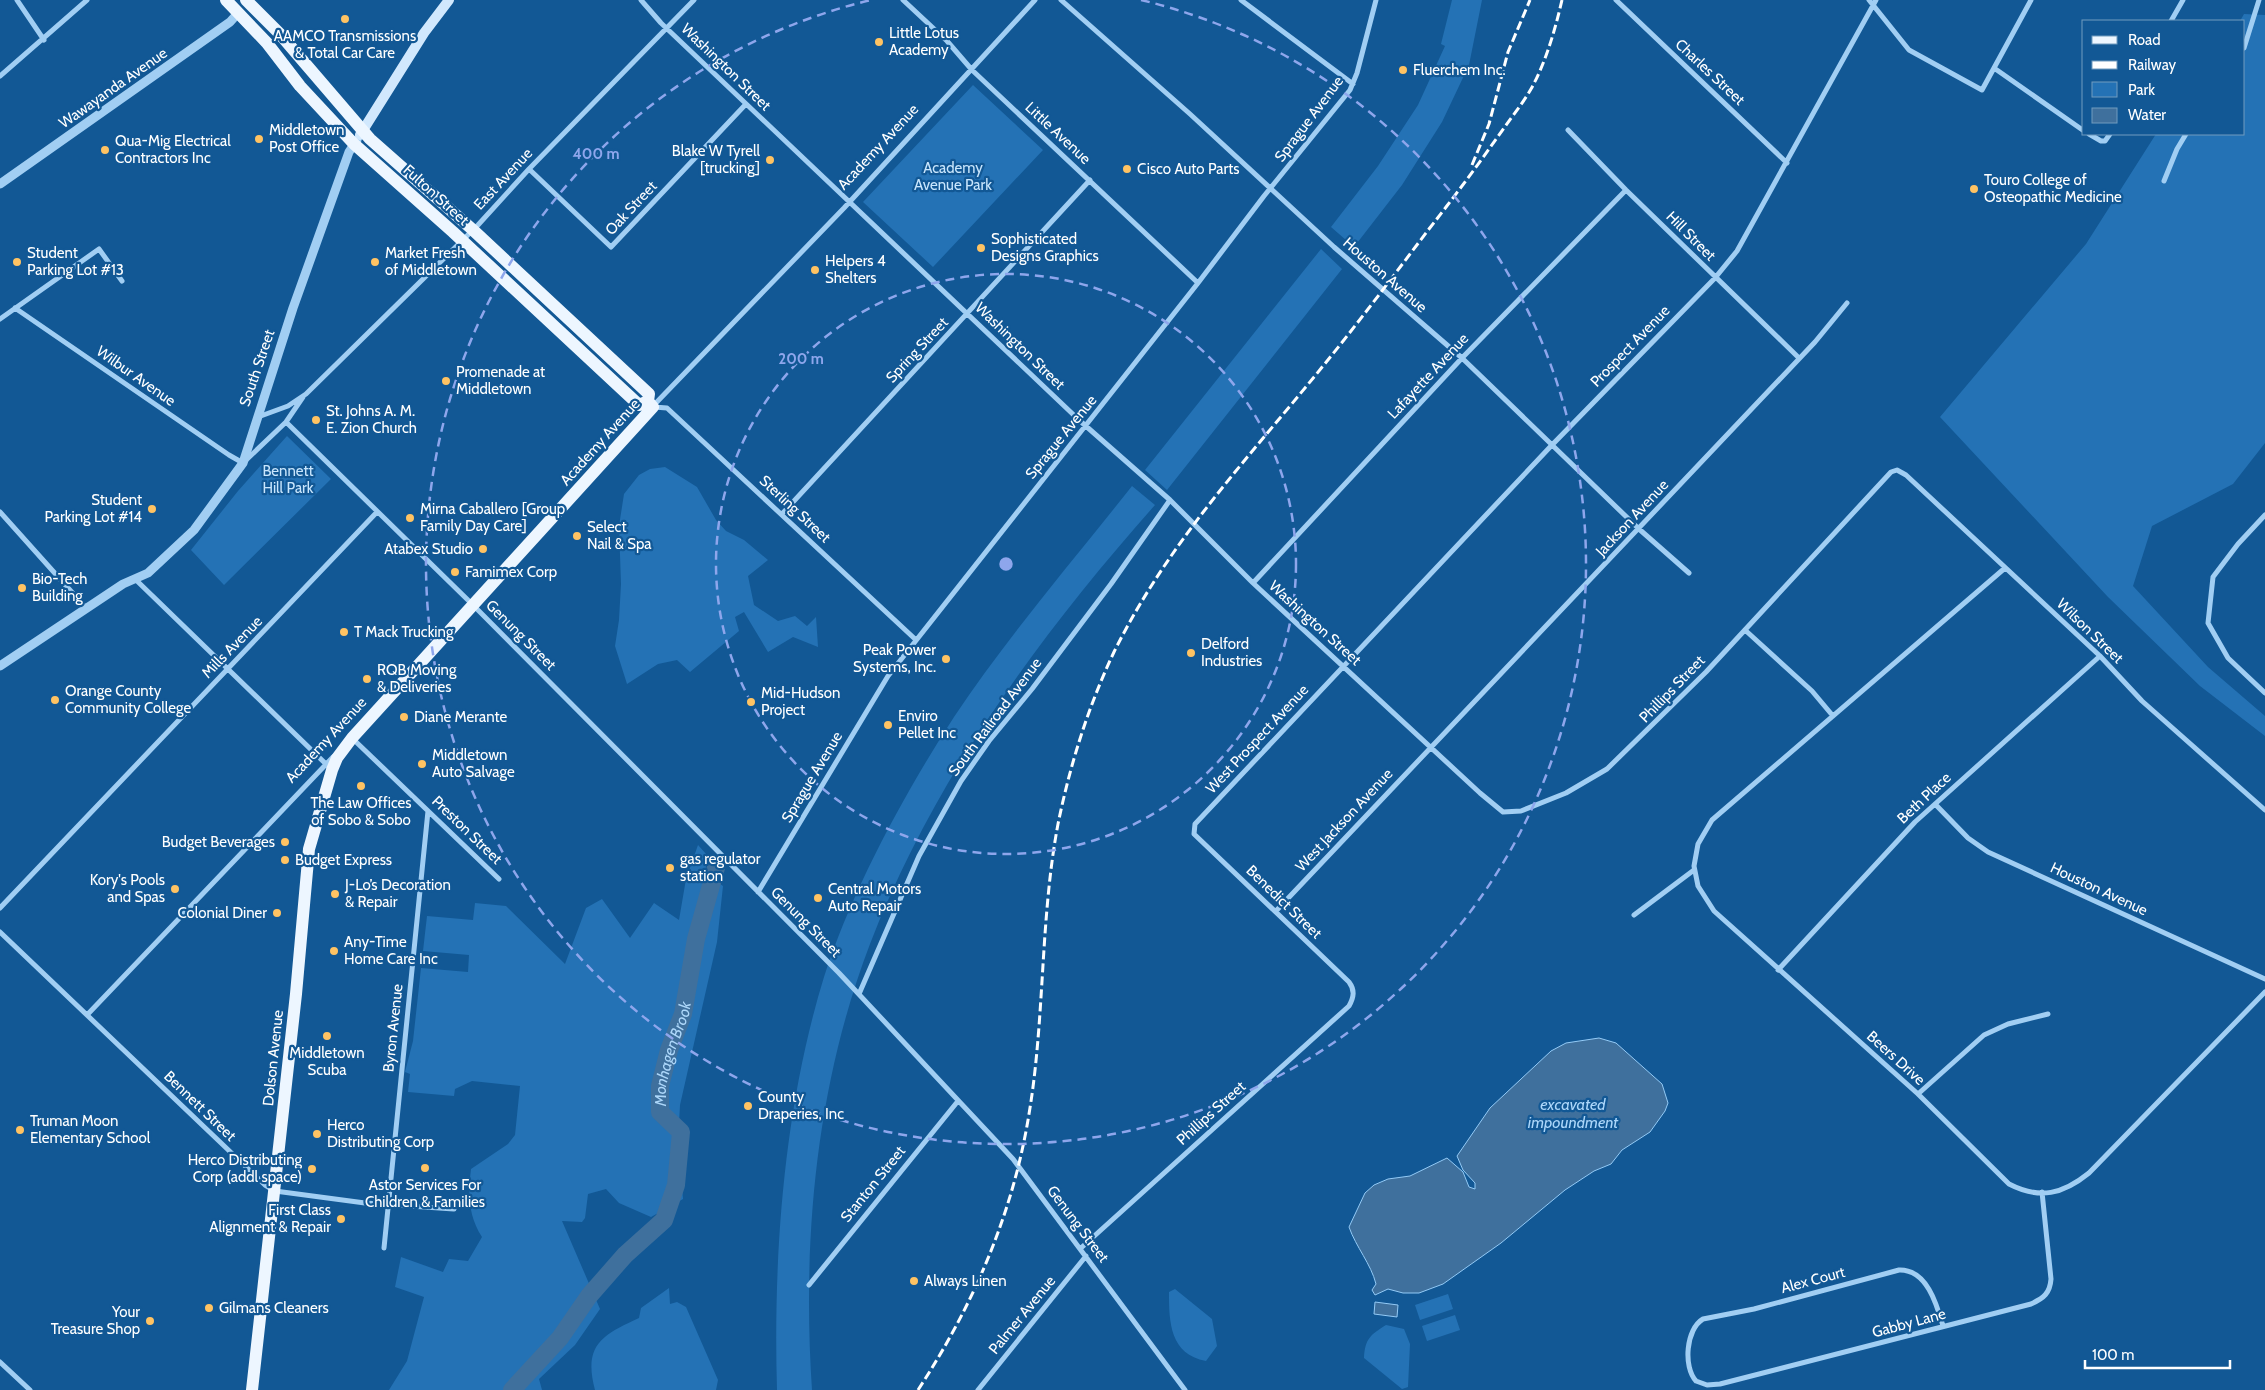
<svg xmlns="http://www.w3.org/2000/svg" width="2265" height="1390" viewBox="0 0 2265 1390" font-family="Cabin,sans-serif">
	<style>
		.green { fill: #2472b5 }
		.water { fill: #3f709d; stroke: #93caf6 }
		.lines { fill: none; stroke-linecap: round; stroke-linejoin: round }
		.river { stroke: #3f709d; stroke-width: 18 }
		.minor { stroke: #a1cef3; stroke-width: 5 }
		.tertiary { stroke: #a1cef3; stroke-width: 9 }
		.secondary { stroke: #d1e8fd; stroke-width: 10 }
		.primary { stroke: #edf6ff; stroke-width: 12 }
		.rail { stroke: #fff; stroke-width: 3; stroke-dasharray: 9 4; stroke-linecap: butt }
		.ring { fill: none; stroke: #8ea6ec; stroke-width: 2.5; stroke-dasharray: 9 6 }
		.poi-dot { fill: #ffc363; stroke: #125895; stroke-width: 2 }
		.labels { text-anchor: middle; stroke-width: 4.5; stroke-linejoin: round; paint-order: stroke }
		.poi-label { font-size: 15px; fill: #fff; stroke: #125895; text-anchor: start }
		.street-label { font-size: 15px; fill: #fff; stroke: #125895 }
		.park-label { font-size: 15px; fill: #c9e6fd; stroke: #125895 }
		.water-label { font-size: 16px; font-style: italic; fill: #add7fa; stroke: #125895 }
		.centre { fill: #8ea6ec; stroke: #125895; stroke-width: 2.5 }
		.ring-label { font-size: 15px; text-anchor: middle; font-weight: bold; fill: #8ea6ec; stroke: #125895; stroke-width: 4.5; stroke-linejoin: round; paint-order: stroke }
	</style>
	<rect width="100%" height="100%" fill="#125895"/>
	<path class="green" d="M 1452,0 L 1482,0 L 1469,65 L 1442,122 L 1402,185 L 1354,247 L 1331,227 L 1378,166 L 1418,105 L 1445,46 L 1441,44 Z
		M 2244,14 L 2265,15 L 2265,443 L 2233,484 L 2152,526 L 2133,586 L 2208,667 L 2265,716 L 2265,736 L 2200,686 L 2108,597 L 1940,417 L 2086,244 L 2156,134 L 2244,134 L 2244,21 L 2240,21 Z
		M 973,85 L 1043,150 L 933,267 L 863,202 Z
		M 1321,249 L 1342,269 L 1167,490 L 1145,470 Z
		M 287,436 L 331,479 L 224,585 L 191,550 L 238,491 Z
		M 665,467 L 697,487 L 716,520 L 726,531 L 744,540 L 768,560 L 748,576 L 754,605 L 778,621 L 795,616 L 807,626 L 816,617 L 818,647 L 793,637 L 768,652 L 744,612 L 735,617 L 739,631 L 690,672 L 677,660 L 658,664 L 627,684 L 615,646 L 619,620 L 621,584 L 619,526 L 624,494 L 639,475 L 650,469 Z
		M 1132,486 L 1155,505 C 1039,636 933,780 870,944 C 816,1085 802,1241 812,1390 L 777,1390 C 773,1254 784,1107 824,977 C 852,890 904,794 954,717 C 1008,636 1072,562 1132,486 Z
		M 698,845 L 707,855 L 704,889 L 713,879 L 723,886 L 717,942 L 680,1105 L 678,1142 L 683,1199 L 651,1217 L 619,1203 L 606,1189 L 588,1194 L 585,1218 L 582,1222 L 562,1221 L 600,1309 L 575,1345 L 539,1379 L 542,1390 L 389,1390 L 407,1361 L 424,1297 L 395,1287 L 401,1257 L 443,1272 L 449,1259 L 468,1261 L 482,1237 C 468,1215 468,1194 471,1169 L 508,1144 L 515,1135 L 520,1086 L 472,1081 L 455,1089 L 454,1096 L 408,1092 L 410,1074 L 405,1072 L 413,1041 L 421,968 L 468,972 L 469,955 L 423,951 L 427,916 L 473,920 L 475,903 L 506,906 L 565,964 L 586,908 L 602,899 L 630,938 L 654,903 L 679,920 L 686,879 Z
		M 669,1288 L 670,1304 L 677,1302 L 686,1307 L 718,1380 L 716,1390 L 595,1390 C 583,1345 602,1335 639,1318 L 641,1308 Z
		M 1175,1289 L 1212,1319 L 1217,1346 L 1206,1361 C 1170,1354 1169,1323 1169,1292 Z
		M 1448,1294 L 1453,1309 L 1420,1320 L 1415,1305 Z
		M 1455,1315 L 1460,1330 L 1427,1341 L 1422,1326 Z
		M 1386,1325 L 1404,1329 L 1410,1344 L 1408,1387 L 1402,1389 L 1364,1358 C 1365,1339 1370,1335 1386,1325 Z"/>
	<path class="water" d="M 1599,1038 L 1616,1043 L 1662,1084 L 1668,1103 L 1665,1111 L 1650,1132 L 1622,1150 L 1611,1164 L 1594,1171 L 1565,1190 L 1501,1243 L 1443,1284 L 1419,1293 L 1403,1293 L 1388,1289 L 1375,1295 L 1372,1290 L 1376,1284 C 1371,1264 1356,1247 1349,1227 L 1365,1193 L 1374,1185 L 1388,1179 L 1410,1176 L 1447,1158 L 1463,1172 L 1469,1187 L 1475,1189 L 1475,1183 L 1463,1170 L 1457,1156 L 1490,1108 L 1551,1051 L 1566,1043 Z
		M 1375,1302 L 1398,1305 L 1397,1317 L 1374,1314 Z"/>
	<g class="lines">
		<path class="river" id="s1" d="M 512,1390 L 560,1338 L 589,1296 L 625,1255 L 664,1220 L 676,1185 L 681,1132 L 660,1112 L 660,1086 L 669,1050 L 683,1014 L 696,939 L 717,864"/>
		<path class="minor" d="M 17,0 L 44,40
			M 641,0 L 661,23 L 1079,420 L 1170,500 L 1253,583 L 1480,793 L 1503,812 L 1521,811 L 1566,793 L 1607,769 L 1706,672 L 1891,472 L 1897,470 L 1906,475 L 2100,656 L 2142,701 L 2265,810
			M 903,0 L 947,41 L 972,70 L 1198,283
			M 1061,0 L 1190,114 L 1334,247 L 1462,358 L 1639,529 L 1689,573
			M 1241,0 L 1353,84
			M 1616,0 L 1787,163
			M 1869,0 L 1909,50 L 1982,90 L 2031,0
			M 2171,21 L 2183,0
			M 2244,48 L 2259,0
			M 1994,68 L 2084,131
			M 0,76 L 87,0
			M 1568,130 L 1626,190 L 1799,358
			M 2089,134 L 2101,141 L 2105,141 L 2110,134
			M 529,169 L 611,247 L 746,104
			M 2164,181 L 2177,149 L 2186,134
			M 15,308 L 229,455 L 243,463 L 286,422 L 303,397
			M 0,319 L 99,249 L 122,281
			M 653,406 L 844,208 L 1035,0
			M 654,407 L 667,408 L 915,639
			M 258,417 L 288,406 L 306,394 L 478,225 L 529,169 L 694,0
			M 286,422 L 473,605 L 839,973 L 1013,1159 L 1185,1390
			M 0,512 L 86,608
			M 782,514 L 1090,180
			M 2265,515 L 2238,544 L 2213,577 L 2208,623 L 2228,658 L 2265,693
			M 2005,568 L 1712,820 L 1698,844 L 1694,866 L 1698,886 L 1714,911 L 1918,1094 L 2009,1184 C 2040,1200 2063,1194 2089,1173 L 2265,992
			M 135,579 L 328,766
			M 1253,583 L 1462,358 L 1626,190
			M 1745,630 L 1812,691 L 1833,716
			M 353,739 L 499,879
			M 1935,804 L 1968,838 L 1988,852 L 2265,979
			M 758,892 L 888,676 L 1198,283 L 1264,196 L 1350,90 L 1357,73 L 1376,0
			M 0,908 L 377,512
			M 1276,911 L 1815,342 L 1847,303
			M 1634,915 L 1694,870
			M 0,932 L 265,1185 L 275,1191 L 365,1203 L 454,1209
			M 1778,970 L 1915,822 L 2100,656
			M 859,994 L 919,856 L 961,781 L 989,741 L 1032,689 L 1111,584 L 1170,500
			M 87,1015 L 333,757
			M 1918,1094 L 1984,1035 L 2008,1024 L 2048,1014
			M 384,1248 L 428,811
			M 1081,1248 L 1349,1006 C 1354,997 1355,990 1349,982 L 1194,834 L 1195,824 L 1551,446 L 1715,278 L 1737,251 L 1876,0
			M 809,1285 L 958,1101
			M 1943,1326 C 1937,1305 1927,1269 1899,1270 L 1754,1309 L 1703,1319 C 1686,1329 1683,1367 1696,1381 L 1707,1385 L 1720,1384 L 2031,1304 C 2044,1298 2050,1293 2051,1279 L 2042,1192
			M 0,1362 L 30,1390
			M 978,1390 L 1086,1256"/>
		<path class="tertiary" d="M 0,184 L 230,22 L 239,12
			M 0,666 L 123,584 L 148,573 L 194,530 L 243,463 L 293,308 L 349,152 L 357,140"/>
		<path class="secondary" d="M 360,135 L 424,33 L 449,0"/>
		<path class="primary" d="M 226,0 L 267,43 L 300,86 L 354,144 L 453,232 L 639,405 L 648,401
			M 246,0 L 279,33 L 370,139 L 473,230 L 649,394 L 648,401
			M 252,1390 L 296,994 L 309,849 L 332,770 L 337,758 L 352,738 L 653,407 L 648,401"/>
		<path class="rail" d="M 1472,165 L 1489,124 L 1508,52 L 1530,0
			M 918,1390 C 973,1306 1013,1214 1029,1114 C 1045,1019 1040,919 1058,824 C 1070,765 1088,707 1114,652 C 1169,541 1246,461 1323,366 C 1359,322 1394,275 1429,229 C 1455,196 1480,162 1504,128 C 1513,115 1523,103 1531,89 C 1546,62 1555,30 1562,0"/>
	</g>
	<g class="ring">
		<circle cx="1006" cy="564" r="290"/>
		<path d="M1141 0A580 580 0 1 1 871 0"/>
	</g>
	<g class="poi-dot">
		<circle cx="345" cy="19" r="5"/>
		<circle cx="879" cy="42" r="5"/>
		<circle cx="1403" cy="70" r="5"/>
		<circle cx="259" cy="139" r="5"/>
		<circle cx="105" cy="150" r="5"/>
		<circle cx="770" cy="160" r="5"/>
		<circle cx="1127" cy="169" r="5"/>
		<circle cx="1974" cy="189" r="5"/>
		<circle cx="981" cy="248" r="5"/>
		<circle cx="17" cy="262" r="5"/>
		<circle cx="375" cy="262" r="5"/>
		<circle cx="815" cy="270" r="5"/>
		<circle cx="446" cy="381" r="5"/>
		<circle cx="316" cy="420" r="5"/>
		<circle cx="152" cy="509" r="5"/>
		<circle cx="410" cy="518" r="5"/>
		<circle cx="577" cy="536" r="5"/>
		<circle cx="483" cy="549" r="5"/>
		<circle cx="455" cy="572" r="5"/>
		<circle cx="22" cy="588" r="5"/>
		<circle cx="344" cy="632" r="5"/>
		<circle cx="1191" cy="653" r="5"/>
		<circle cx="946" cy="659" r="5"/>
		<circle cx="367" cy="679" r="5"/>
		<circle cx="55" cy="700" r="5"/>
		<circle cx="751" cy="702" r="5"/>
		<circle cx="404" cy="717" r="5"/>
		<circle cx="888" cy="725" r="5"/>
		<circle cx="422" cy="764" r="5"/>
		<circle cx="361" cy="786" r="5"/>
		<circle cx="285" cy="842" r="5"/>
		<circle cx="285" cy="860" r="5"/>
		<circle cx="670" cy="868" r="5"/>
		<circle cx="175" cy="889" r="5"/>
		<circle cx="335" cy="894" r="5"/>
		<circle cx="818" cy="898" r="5"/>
		<circle cx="277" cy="913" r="5"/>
		<circle cx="334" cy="951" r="5"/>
		<circle cx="327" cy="1036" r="5"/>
		<circle cx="748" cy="1106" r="5"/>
		<circle cx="20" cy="1130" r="5"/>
		<circle cx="317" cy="1134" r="5"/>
		<circle cx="425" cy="1168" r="5"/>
		<circle cx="312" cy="1169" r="5"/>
		<circle cx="341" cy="1219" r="5"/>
		<circle cx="914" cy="1281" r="5"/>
		<circle cx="209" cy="1308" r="5"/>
		<circle cx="150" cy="1321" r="5"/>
	</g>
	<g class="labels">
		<g class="poi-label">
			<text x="889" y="38">Little Lotus<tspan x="889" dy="17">Academy</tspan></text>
			<text x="345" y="41" text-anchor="middle">AAMCO Transmissions<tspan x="345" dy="17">&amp; Total Car Care</tspan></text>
			<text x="1413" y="75">Fluerchem Inc.</text>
			<text x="269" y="135">Middletown<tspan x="269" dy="17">Post Office</tspan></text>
			<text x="115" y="146">Qua-Mig Electrical<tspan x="115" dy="17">Contractors Inc</tspan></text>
			<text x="760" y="156" text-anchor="end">Blake W Tyrell<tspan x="760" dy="17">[trucking]</tspan></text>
			<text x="1137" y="174">Cisco Auto Parts</text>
			<text x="1984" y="185">Touro College of<tspan x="1984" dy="17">Osteopathic Medicine</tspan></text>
			<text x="991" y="244">Sophisticated<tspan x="991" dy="17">Designs Graphics</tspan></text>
			<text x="27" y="258">Student<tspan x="27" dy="17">Parking Lot #13</tspan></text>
			<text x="385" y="258">Market Fresh<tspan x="385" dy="17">of Middletown</tspan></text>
			<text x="825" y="266">Helpers 4<tspan x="825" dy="17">Shelters</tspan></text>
			<text x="456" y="377">Promenade at<tspan x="456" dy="17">Middletown</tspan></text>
			<text x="326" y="416">St. Johns A. M.<tspan x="326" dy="17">E. Zion Church</tspan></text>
			<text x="142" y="505" text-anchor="end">Student<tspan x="142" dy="17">Parking Lot #14</tspan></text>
			<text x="420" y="514">Mirna Caballero [Group<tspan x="420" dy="17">Family Day Care]</tspan></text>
			<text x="587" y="532">Select<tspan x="587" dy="17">Nail &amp; Spa</tspan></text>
			<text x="473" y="554" text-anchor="end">Atabex Studio</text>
			<text x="465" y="577">Famimex Corp</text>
			<text x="32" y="584">Bio-Tech<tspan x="32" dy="17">Building</tspan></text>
			<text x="354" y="637">T Mack Trucking</text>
			<text x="1201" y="649">Delford<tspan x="1201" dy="17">Industries</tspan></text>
			<text x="936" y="655" text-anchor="end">Peak Power<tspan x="936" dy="17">Systems, Inc.</tspan></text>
			<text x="377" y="675">RQB Moving<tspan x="377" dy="17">&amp; Deliveries</tspan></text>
			<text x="65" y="696">Orange County<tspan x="65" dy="17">Community College</tspan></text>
			<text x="761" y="698">Mid-Hudson<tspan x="761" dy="17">Project</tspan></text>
			<text x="898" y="721">Enviro<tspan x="898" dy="17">Pellet Inc</tspan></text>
			<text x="414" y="722">Diane Merante</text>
			<text x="432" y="760">Middletown<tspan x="432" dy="17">Auto Salvage</tspan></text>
			<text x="361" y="808" text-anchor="middle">The Law Offices<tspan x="361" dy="17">of Sobo &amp; Sobo</tspan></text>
			<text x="275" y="847" text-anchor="end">Budget Beverages</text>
			<text x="680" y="864">gas regulator<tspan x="680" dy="17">station</tspan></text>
			<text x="295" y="865">Budget Express</text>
			<text x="165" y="885" text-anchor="end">Kory's Pools<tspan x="165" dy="17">and Spas</tspan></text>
			<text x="345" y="890">J-Lo’s Decoration<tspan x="345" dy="17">&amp; Repair</tspan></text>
			<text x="828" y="894">Central Motors<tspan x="828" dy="17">Auto Repair</tspan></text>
			<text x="267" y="918" text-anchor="end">Colonial Diner</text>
			<text x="344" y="947">Any-Time<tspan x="344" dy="17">Home Care Inc</tspan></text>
			<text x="327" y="1058" text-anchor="middle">Middletown<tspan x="327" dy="17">Scuba</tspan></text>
			<text x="758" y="1102">County<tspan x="758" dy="17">Draperies, Inc</tspan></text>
			<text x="30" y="1126">Truman Moon<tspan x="30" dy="17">Elementary School</tspan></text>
			<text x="327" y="1130">Herco<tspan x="327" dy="17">Distributing Corp</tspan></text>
			<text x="302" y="1165" text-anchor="end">Herco Distributing<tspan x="302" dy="17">Corp (addl space)</tspan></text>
			<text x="425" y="1190" text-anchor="middle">Astor Services For<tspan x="425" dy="17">Children &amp; Families</tspan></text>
			<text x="331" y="1215" text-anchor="end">First Class<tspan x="331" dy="17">Alignment &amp; Repair</tspan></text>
			<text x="924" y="1286">Always Linen</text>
			<text x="219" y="1313">Gilmans Cleaners</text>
			<text x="140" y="1317" text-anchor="end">Your<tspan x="140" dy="17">Treasure Shop</tspan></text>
		</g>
		<g class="street-label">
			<text transform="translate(726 67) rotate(44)" y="5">Washington Street</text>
			<text transform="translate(1710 72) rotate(43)" y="5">Charles Street</text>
			<text transform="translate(113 88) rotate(-35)" y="5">Wawayanda Avenue</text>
			<text transform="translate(1309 119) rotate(-53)" y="5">Sprague Avenue</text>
			<text transform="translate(1058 133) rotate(43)" y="5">Little Avenue</text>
			<text transform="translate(878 147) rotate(-47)" y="5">Academy Avenue</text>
			<text transform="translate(503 179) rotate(-47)" y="5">East Avenue</text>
			<text transform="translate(436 195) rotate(42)" y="5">Fulton Street</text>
			<text transform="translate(631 208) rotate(-47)" y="5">Oak Street</text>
			<text transform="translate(1691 236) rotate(45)" y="5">Hill Street</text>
			<text transform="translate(1385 275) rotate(41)" y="5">Houston Avenue</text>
			<text transform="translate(1020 346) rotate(44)" y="5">Washington Street</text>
			<text transform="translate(1630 346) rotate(-46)" y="5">Prospect Avenue</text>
			<text transform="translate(917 350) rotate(-47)" y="5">Spring Street</text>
			<text transform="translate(257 368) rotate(-71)" y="5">South Street</text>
			<text transform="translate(136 376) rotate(35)" y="5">Wilbur Avenue</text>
			<text transform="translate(1428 376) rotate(-47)" y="5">Lafayette Avenue</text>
			<text transform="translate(1061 437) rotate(-51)" y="5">Sprague Avenue</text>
			<text transform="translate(600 442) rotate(-48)" y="5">Academy Avenue</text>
			<text transform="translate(795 509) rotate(43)" y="5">Sterling Street</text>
			<text transform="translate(1632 518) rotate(-47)" y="5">Jackson Avenue</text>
			<text transform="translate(1315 623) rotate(42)" y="5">Washington Street</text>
			<text transform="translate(2090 631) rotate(44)" y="5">Wilson Street</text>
			<text transform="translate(521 635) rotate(45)" y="5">Genung Street</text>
			<text transform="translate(232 647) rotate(-46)" y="5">Mills Avenue</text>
			<text transform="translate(1672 689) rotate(-46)" y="5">Phillips Street</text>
			<text transform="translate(995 717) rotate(-53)" y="5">South Railroad Avenue</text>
			<text transform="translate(1257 739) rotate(-47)" y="5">West Prospect Avenue</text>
			<text transform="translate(326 740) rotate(-47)" y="5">Academy Avenue</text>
			<text transform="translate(812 777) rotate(-59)" y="5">Sprague Avenue</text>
			<text transform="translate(1924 798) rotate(-43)" y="5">Beth Place</text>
			<text transform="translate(1344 820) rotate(-47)" y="5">West Jackson Avenue</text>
			<text transform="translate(467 830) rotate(44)" y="5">Preston Street</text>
			<text transform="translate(2099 889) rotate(25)" y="5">Houston Avenue</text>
			<text transform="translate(1284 902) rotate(44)" y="5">Benedict Street</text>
			<text transform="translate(806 922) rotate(45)" y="5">Genung Street</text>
			<text transform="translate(393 1028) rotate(-84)" y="5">Byron Avenue</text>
			<text transform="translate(273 1058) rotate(-84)" y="5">Dolson Avenue</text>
			<text transform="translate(1896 1058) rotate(42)" y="5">Beers Drive</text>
			<text transform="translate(200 1106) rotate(44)" y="5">Bennett Street</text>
			<text transform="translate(1211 1113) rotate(-42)" y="5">Phillips Street</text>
			<text transform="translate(873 1184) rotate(-51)" y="5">Stanton Street</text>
			<text transform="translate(1078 1224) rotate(53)" y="5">Genung Street</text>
			<text transform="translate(1813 1280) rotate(-15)" y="5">Alex Court</text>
			<text transform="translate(1022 1315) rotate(-51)" y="5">Palmer Avenue</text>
			<text transform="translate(1909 1323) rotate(-15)" y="5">Gabby Lane</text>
		</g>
		<g class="park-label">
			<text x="953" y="173">Academy<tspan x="953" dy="17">Avenue Park</tspan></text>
			<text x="288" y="476">Bennett<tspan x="288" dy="17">Hill Park</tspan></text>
		</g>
		<g class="water-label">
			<text dy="6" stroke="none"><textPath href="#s1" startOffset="408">Monhagen Brook</textPath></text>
			<text x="1573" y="1110">excavated<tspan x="1573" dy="18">impoundment</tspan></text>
		</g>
	</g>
	<circle cx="1006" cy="564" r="8" class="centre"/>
	<g class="ring-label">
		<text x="596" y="159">400 m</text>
		<text x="801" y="364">200 m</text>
	</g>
	<rect x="2082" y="20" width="162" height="115" fill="#125895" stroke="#719bbf"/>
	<rect x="2092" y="36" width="25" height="8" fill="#edf6ff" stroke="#719bbf"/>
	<text x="2128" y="45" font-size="15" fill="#ffffff">Road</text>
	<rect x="2092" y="61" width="25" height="8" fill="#ffffff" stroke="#719bbf"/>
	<text x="2128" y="70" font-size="15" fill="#ffffff">Railway</text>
	<rect x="2092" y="82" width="25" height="15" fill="#2472b5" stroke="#719bbf"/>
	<text x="2128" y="95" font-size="15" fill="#ffffff">Park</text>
	<rect x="2092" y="108" width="25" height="15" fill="#3f709d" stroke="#719bbf"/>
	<text x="2128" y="120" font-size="15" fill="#ffffff">Water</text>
	<path d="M2085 1360v8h145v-8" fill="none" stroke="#ffffff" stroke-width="2.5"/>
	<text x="2092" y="1360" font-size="15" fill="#ffffff" stroke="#125895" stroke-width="4" paint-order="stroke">100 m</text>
</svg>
